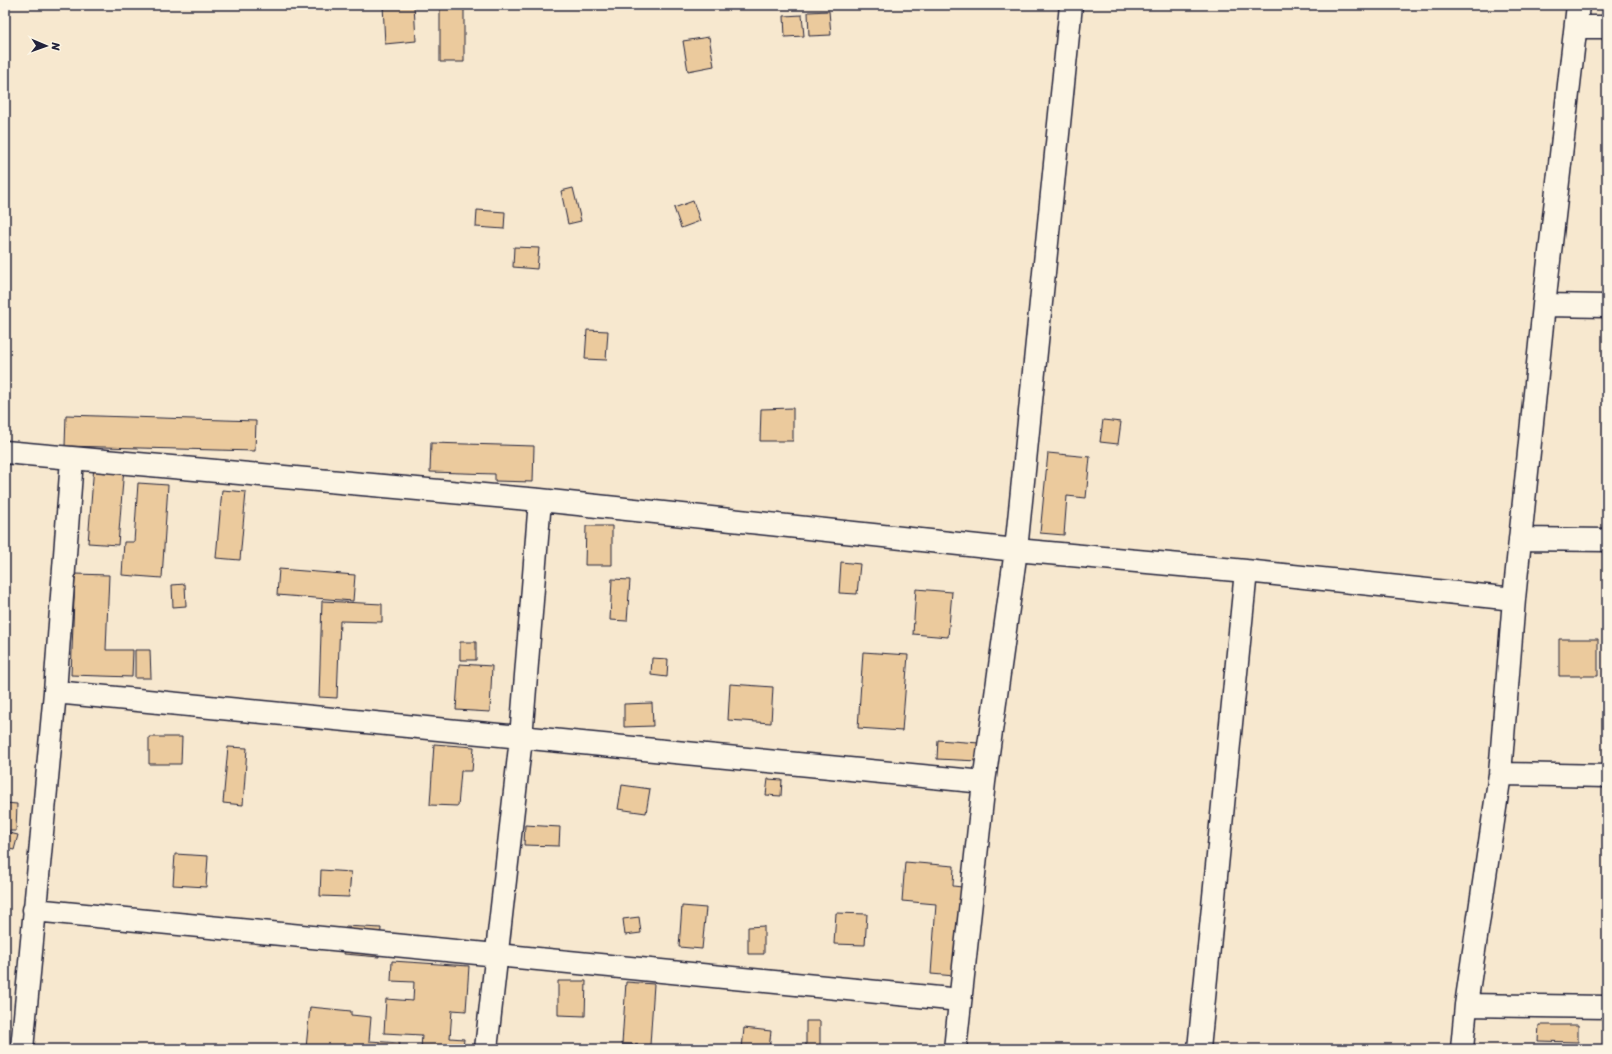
<svg xmlns="http://www.w3.org/2000/svg" width="1612" height="1054" viewBox="0 0 1612 1054" font-family="Sriracha,sans-serif">
	<style>
		.building { fill: #ebca9d; stroke: #22223b }
		.lines { fill: none; stroke-linecap: round; stroke-linejoin: round }
		.minor-casing { stroke: #22223b; stroke-width: 25 }
		.minor { stroke: #fcf5e5; stroke-width: 22 }
	</style>
	<rect width="100%" height="100%" fill="#f7e8cf"/>
	<filter id="ink" filterUnits="userSpaceOnUse"><feTurbulence type="fractalNoise" baseFrequency=".025" numOctaves="2"/><feDisplacementMap in="SourceGraphic" scale="8" xChannelSelector="R" yChannelSelector="G"/><feConvolveMatrix kernelMatrix="1 2 1 2 8 2 1 2 1" color-interpolation-filters="sRGB"/></filter>
	<g filter="url(#ink)">
		<path class="building" d="M 383,5 L 414,5 L 416,41 L 385,44 Z
			M 440,5 L 464,5 L 464,62 L 440,62 Z
			M 829,11 L 831,35 L 809,36 L 808,12 Z
			M 802,15 L 804,36 L 785,37 L 784,16 Z
			M 709,37 L 714,66 L 688,71 L 683,41 Z
			M 573,188 L 581,221 L 568,224 L 561,191 Z
			M 693,201 L 700,221 L 681,228 L 674,208 Z
			M 477,210 L 505,212 L 504,229 L 476,227 Z
			M 514,247 L 539,248 L 537,269 L 513,267 Z
			M 587,330 L 608,331 L 606,360 L 585,359 Z
			M 793,408 L 793,441 L 760,441 L 761,409 Z
			M 66,415 L 256,421 L 255,451 L 65,446 Z
			M 1103,420 L 1121,422 L 1118,444 L 1100,442 Z
			M 431,443 L 534,446 L 533,482 L 495,481 L 495,474 L 430,472 Z
			M 1048,453 L 1090,457 L 1086,498 L 1067,496 L 1064,535 L 1040,533 Z
			M 94,465 L 124,467 L 118,545 L 88,543 Z
			M 138,483 L 168,485 L 162,578 L 122,575 L 124,542 L 134,542 Z
			M 222,490 L 246,492 L 240,560 L 216,558 Z
			M 586,526 L 612,526 L 612,565 L 585,565 Z
			M 841,562 L 860,564 L 857,594 L 839,593 Z
			M 279,569 L 355,575 L 353,601 L 277,595 Z
			M 75,574 L 109,575 L 106,650 L 133,650 L 132,677 L 71,675 Z
			M 612,579 L 630,580 L 627,621 L 610,620 Z
			M 185,584 L 186,606 L 173,607 L 172,585 Z
			M 916,589 L 952,592 L 948,637 L 913,634 Z
			M 322,601 L 382,604 L 382,622 L 340,621 L 337,698 L 319,697 Z
			M 1559,639 L 1598,639 L 1598,676 L 1559,676 Z
			M 460,642 L 476,642 L 476,660 L 460,660 Z
			M 135,650 L 150,650 L 151,678 L 135,678 Z
			M 863,652 L 908,655 L 902,731 L 858,728 Z
			M 652,658 L 668,659 L 667,677 L 651,675 Z
			M 459,664 L 492,666 L 490,712 L 456,710 Z
			M 730,684 L 773,687 L 771,723 L 728,720 Z
			M 652,703 L 653,726 L 624,727 L 624,704 Z
			M 149,737 L 182,737 L 181,764 L 149,764 Z
			M 938,740 L 979,743 L 978,761 L 937,759 Z
			M 434,744 L 474,747 L 472,771 L 461,771 L 458,806 L 430,805 Z
			M 228,747 L 247,748 L 243,805 L 223,803 Z
			M 768,779 L 782,780 L 781,796 L 766,795 Z
			M 622,785 L 650,789 L 646,813 L 618,809 Z
			M 5,803 L 17,804 L 16,831 L 5,831 Z
			M 525,825 L 560,827 L 559,846 L 524,845 Z
			M 5,832 L 18,835 L 14,850 L 5,848 Z
			M 175,854 L 208,856 L 206,887 L 173,885 Z
			M 905,862 L 954,866 L 953,886 L 962,887 L 955,976 L 931,974 L 936,904 L 902,901 Z
			M 321,870 L 351,872 L 349,897 L 320,896 Z
			M 682,906 L 706,908 L 702,949 L 679,947 Z
			M 836,913 L 867,914 L 865,945 L 834,944 Z
			M 639,917 L 641,933 L 625,935 L 623,919 Z
			M 346,926 L 381,928 L 379,957 L 344,954 Z
			M 764,926 L 764,954 L 748,954 L 748,927 Z
			M 392,961 L 469,966 L 466,1011 L 452,1010 L 450,1038 L 464,1039 L 463,1049 L 421,1049 L 422,1035 L 384,1033 L 386,999 L 413,1001 L 414,982 L 391,981 Z
			M 558,981 L 586,981 L 585,1016 L 558,1015 Z
			M 626,982 L 654,984 L 650,1045 L 622,1044 Z
			M 310,1007 L 351,1011 L 351,1015 L 371,1017 L 369,1041 L 400,1043 L 399,1049 L 322,1049 L 306,1048 Z
			M 806,1021 L 820,1021 L 820,1049 L 806,1049 Z
			M 1539,1025 L 1578,1025 L 1578,1042 L 1538,1041 Z
			M 744,1028 L 771,1031 L 769,1049 L 742,1049 Z"/>
		<g class="lines">
			<g class="minor-casing">
				<path id="minor" d="M 1576,27 L 1607,27
					M 1544,305 L 1607,306
					M 5,452 L 540,500 L 1016,550 L 1246,571 L 1514,599
					M 1520,539 L 1607,540
					M 55,692 L 984,782
					M 1500,774 L 1607,776
					M 34,910 L 960,1000
					M 1466,1005 L 1607,1007
					M 22,1049 L 55,692 L 72,459
					M 486,1049 L 521,738 L 540,500
					M 955,1049 L 984,782 L 1016,550 L 1071,5
					M 1199,1049 L 1246,571
					M 1462,1049 L 1466,1005 L 1500,774 L 1514,599 L 1544,305 L 1578,5"/>
			</g>
			<use href="#minor" class="minor"/>
		</g>
	</g>
	<rect width="1612" height="1054" fill="none" stroke="#fcf5e5" stroke-width="20"/>
	<rect x="10" y="10" width="1592" height="1034" fill="none" stroke="#22223b" stroke-width="1.5" filter="url(#ink)"/>
	<g transform="translate(46 46) rotate(92)" stroke="#fcf5e5" stroke-width="3" paint-order="stroke">
	<path d="M0-3L7 15L0 10L-7 15Z" fill="#22223b"/>
	<text y="-6" font-size="11" font-weight="bold" text-anchor="middle" fill="#22223b">N</text>
	</g>
</svg>
